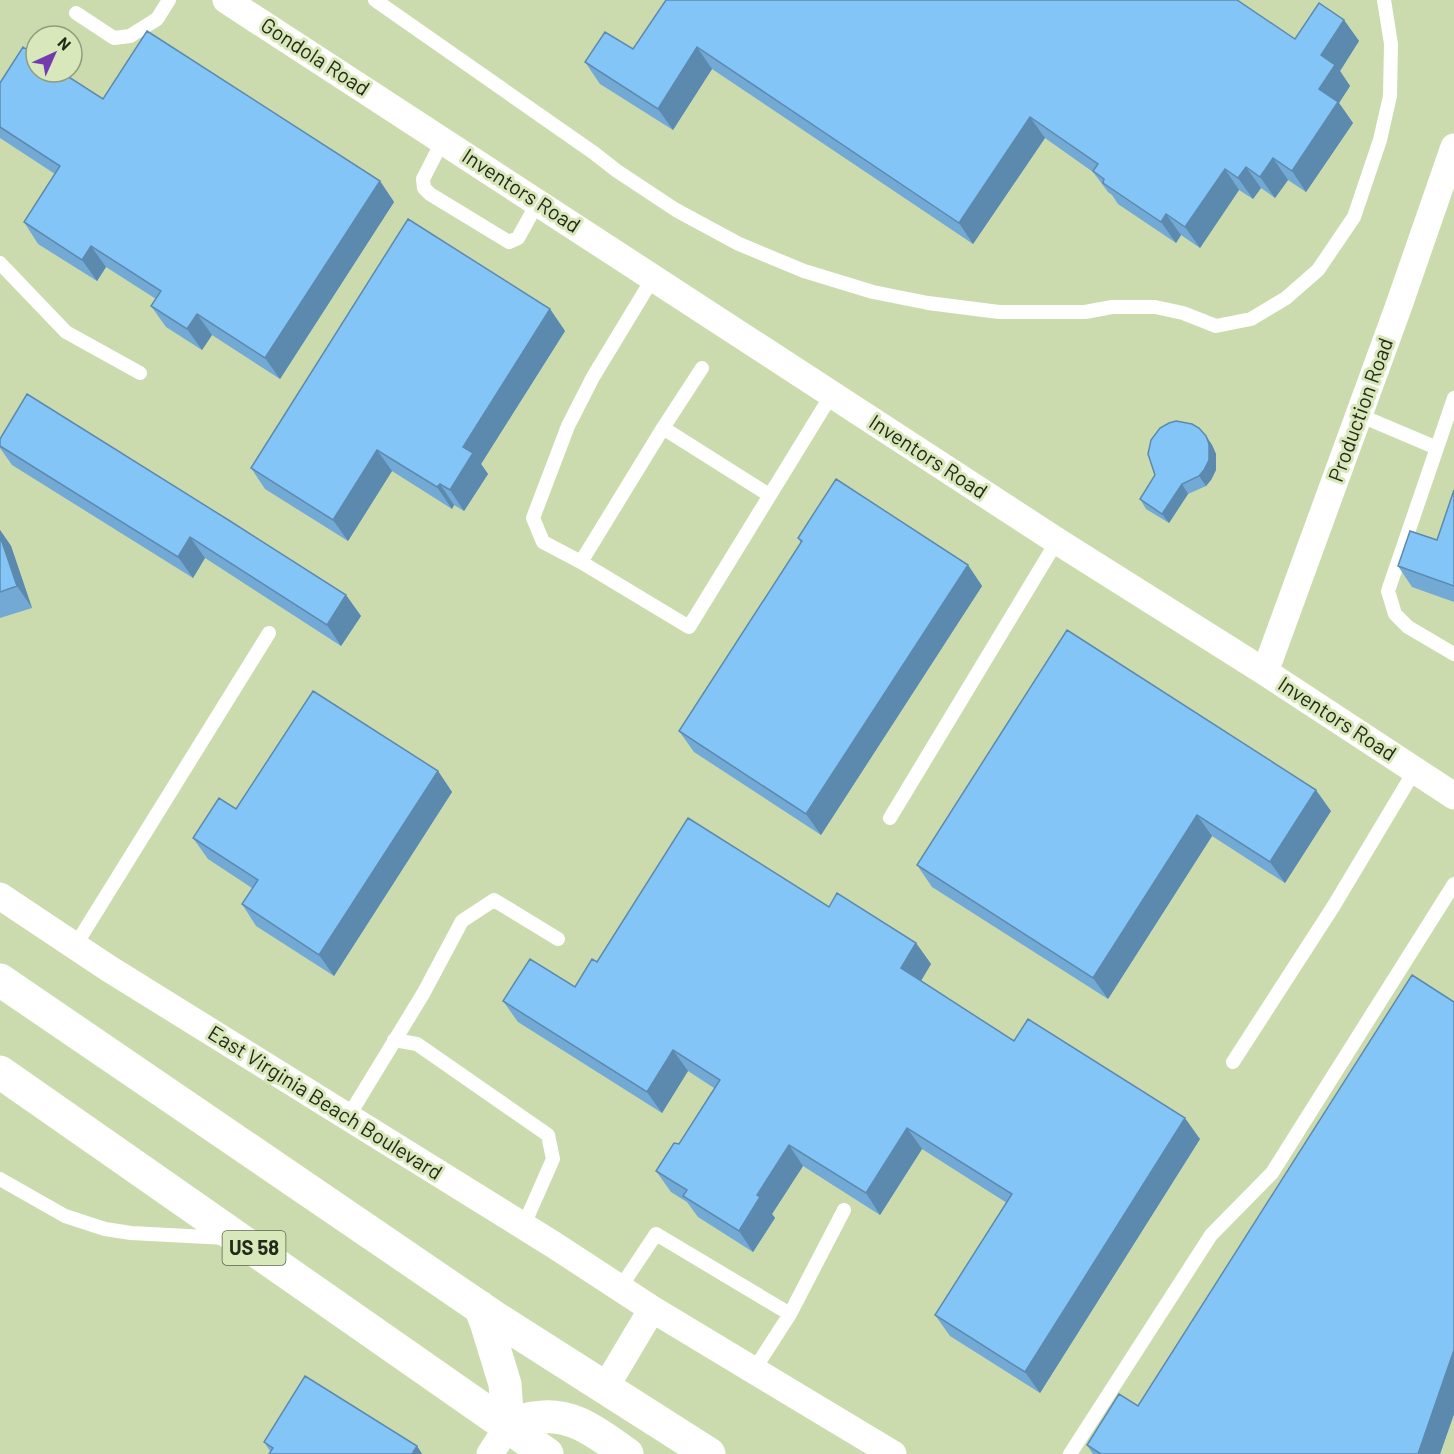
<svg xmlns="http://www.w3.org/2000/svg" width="1454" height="1454" viewBox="0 0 1454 1454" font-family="Barlow,sans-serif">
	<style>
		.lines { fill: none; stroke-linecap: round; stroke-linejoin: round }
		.lane { stroke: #fff; stroke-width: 14 }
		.street { stroke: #fff; stroke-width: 27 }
		.primary { stroke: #fff; stroke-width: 33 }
		.wall { fill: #72a9d5 }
		.shaded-wall { fill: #5c8aae }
		.building { fill: #84c5f8; stroke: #5c8aae; stroke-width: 1.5 }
		.labels { text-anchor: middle; stroke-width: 6; stroke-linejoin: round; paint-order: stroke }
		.shield { fill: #d9e8bb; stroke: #5a6349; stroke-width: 1.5 }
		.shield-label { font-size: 20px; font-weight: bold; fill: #242a18 }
		.street-label { font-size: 21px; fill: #242a18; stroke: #d9e8bb }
	</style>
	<rect width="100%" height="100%" fill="#ccdbae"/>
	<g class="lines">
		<path class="lane" d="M 375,0 L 594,153 L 617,171 L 676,210 L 739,244 L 804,271 L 873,292 L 928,303 L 999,312 L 1085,312 L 1112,307 L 1155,307 L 1183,313 L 1216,326 L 1251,319 L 1286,298 L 1318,270 L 1354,217 L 1380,140 L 1390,96 L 1391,44 L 1384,0
			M 76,13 L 114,38 L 130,36 L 157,19 L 169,0
			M 443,140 L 423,179 L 424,188 L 430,194 L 509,242 L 518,238 L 538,202
			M 0,263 L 66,332 L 140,373
			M 653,278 L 593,377 L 568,426 L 533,518 L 543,542 L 581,562 L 689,627 L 832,394
			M 702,368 L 663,428 L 769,495
			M 1454,398 L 1388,591 L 1395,614 L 1408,627 L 1454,654
			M 1359,415 L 1437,448
			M 581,562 L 663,428
			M 890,818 L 1057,541
			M 75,946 L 269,633
			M 394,1040 L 417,1044 L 548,1135 L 553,1159 L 523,1227
			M 1233,1062 L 1333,907 L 1415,770
			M 348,1117 L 423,994 L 462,921 L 494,900 L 558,939
			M 0,1179 L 65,1216 L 105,1229 L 131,1233 L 226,1238
			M 620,1288 L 656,1234 L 790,1314
			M 754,1370 L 790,1314 L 844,1210
			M 1070,1454 L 1211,1235 L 1272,1173 L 1454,884"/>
		<path class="street" d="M 226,0 L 1057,541 L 1265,672 L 1454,796
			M 1265,672 L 1398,308 L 1454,147
			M 0,896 L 108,968 L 554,1245 L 652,1309 L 893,1454
			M 605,1388 L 652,1309
			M 490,1454 L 508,1426"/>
		<path class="primary" d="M 0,980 L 494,1317 L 709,1454
			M 0,1072 L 547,1454
			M 480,1307 L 486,1322 L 505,1384 L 508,1426
			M 508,1426 C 516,1423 525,1419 534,1418 C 572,1411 598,1434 627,1454"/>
	</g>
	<path class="wall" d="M 1344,20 L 1359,41 L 1340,71 L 1350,86 L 1339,103 L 1353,123 L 1306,192 L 1288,180 L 1275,198 L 1261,188 L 1253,199 L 1239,190 L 1200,248 L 1181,235 L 1176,243 L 1118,204 L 1112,195 L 1108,192 L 1093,172 L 1045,138 L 973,244 L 712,69 L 673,130 L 600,84 L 585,62 L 633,49 L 1295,39 Z
		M 0,83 L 103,99 L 380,181 L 394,202 L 280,379 L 212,335 L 202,350 L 166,327 L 151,306 L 156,299 L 106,267 L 97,281 L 38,244 L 24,222 L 55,174 L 0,138 Z
		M 550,309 L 565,331 L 481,464 L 488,474 L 464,511 L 454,505 L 452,509 L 392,471 L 348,541 L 265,489 L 251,468 Z
		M 1206,436 L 1212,445 L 1216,454 L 1216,470 L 1211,480 L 1206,486 L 1188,494 L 1169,523 L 1146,509 L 1140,499 Z
		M 0,439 L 346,595 L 361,616 L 341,646 L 205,558 L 193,578 L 12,465 L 0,448 Z
		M 1454,490 L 1454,602 L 1412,587 L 1398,566 L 1437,540 Z
		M 0,530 L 11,546 L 32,608 L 0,618 Z
		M 798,538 L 968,565 L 982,586 L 821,835 L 694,752 L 679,731 L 801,543 Z
		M 1067,630 L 1331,811 L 1285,883 L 1212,836 L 1108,999 L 932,887 L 917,865 Z
		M 438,771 L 452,792 L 334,976 L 256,926 L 242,904 L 252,888 L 208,859 L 193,838 L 236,809 Z
		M 829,907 L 916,943 L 931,964 L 921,981 L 1014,1041 L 1200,1139 L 1040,1393 L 950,1336 L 935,1315 L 1007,1203 L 922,1149 L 880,1215 L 803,1166 L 772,1214 L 775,1218 L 753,1252 L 698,1217 L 687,1202 L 671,1192 L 656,1171 L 679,1144 L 714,1088 L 688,1071 L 662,1113 L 518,1022 L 503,1001 L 575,987 L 597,962 Z
		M 1138,1406 L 1454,1414 L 1440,1454 L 1093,1454 L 1087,1445 Z
		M 264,1442 L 417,1446 L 422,1454 L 269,1454 L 270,1451 Z"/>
	<path class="shaded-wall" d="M 1344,20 L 1359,41 L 1340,71 L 1350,86 L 1339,103 L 1353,123 L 1306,192 L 1292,171 L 1319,89 L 1321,55 Z
		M 697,47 L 712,69 L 673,130 L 658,109 Z
		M 1030,117 L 1045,138 L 973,244 L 959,223 Z
		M 1273,158 L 1288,180 L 1275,198 L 1260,177 Z
		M 1246,167 L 1261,188 L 1253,199 L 1238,178 Z
		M 1225,169 L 1239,190 L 1200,248 L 1185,227 Z
		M 380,181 L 394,202 L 280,379 L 265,358 Z
		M 1166,214 L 1181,235 L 1176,243 L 1161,222 Z
		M 91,246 L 106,267 L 97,281 L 82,260 Z
		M 550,309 L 565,331 L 481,464 L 488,474 L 464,511 L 450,490 L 463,447 Z
		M 197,314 L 212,335 L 202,350 L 187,329 Z
		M 1206,436 L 1212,445 L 1216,454 L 1216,470 L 1211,480 L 1206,486 L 1199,476 Z
		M 377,450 L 392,471 L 348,541 L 333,520 Z
		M 440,484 L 454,505 L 452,509 L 437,487 Z
		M 1182,484 L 1188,494 L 1169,523 L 1162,514 Z
		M 0,530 L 11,546 L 32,608 L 17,586 L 0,540 Z
		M 190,537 L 205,558 L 193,578 L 178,557 Z
		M 968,565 L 982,586 L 821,835 L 806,814 Z
		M 346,595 L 361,616 L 341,646 L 327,625 Z
		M 438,771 L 452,792 L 334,976 L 319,955 Z
		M 1316,790 L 1331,811 L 1285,883 L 1270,862 Z
		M 1197,815 L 1212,836 L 1108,999 L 1093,978 Z
		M 916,943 L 931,964 L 916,989 L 901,968 Z
		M 673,1050 L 688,1071 L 662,1113 L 647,1092 Z
		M 1185,1118 L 1200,1139 L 1040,1393 L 1025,1372 Z
		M 907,1128 L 922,1149 L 880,1215 L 866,1193 Z
		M 789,1145 L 803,1166 L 772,1214 L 775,1218 L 753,1252 L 739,1231 L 757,1195 Z
		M 1454,1350 L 1454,1414 L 1440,1454 L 1418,1454 Z
		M 417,1446 L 422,1454 L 412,1454 Z"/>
	<path class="building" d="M 666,0 L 1237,0 L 1295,39 L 1319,3 L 1344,20 L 1321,55 L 1335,65 L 1319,89 L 1338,102 L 1292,171 L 1273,158 L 1260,177 L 1246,167 L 1238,178 L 1225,169 L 1185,227 L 1166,214 L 1161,222 L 1103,183 L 1104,179 L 1093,171 L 1098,164 L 1030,117 L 959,223 L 697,47 L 658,109 L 585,62 L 605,32 L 633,49 Z
		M 147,31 L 380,181 L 265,358 L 197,314 L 187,329 L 151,306 L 161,291 L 91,246 L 82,260 L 24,222 L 60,166 L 0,127 L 0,83 L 23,47 L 36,56 L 36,72 L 61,72 L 103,99 Z
		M 408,219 L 550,309 L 463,447 L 473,453 L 450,490 L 440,484 L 437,487 L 377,450 L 333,520 L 251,468 Z
		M 27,394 L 230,521 L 346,595 L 327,625 L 190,537 L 178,557 L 0,446 L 0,439 Z
		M 1176,421 L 1192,424 L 1199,428 L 1206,436 L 1209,444 L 1209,460 L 1204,470 L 1199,476 L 1182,484 L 1162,514 L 1140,499 L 1155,475 L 1148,454 L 1151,440 L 1160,428 L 1169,423 Z
		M 836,479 L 968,565 L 806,814 L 679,731 L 802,541 L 798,538 Z
		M 1454,490 L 1454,586 L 1398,566 L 1410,531 L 1437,540 Z
		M 0,536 L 17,586 L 0,592 Z
		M 1067,630 L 1316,790 L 1270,862 L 1197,815 L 1093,978 L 917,865 Z
		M 313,691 L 438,771 L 319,955 L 242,904 L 258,880 L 193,838 L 219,798 L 236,809 Z
		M 688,818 L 829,907 L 837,893 L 916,943 L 901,968 L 1014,1041 L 1028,1019 L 1185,1118 L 1025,1372 L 935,1315 L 1012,1194 L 907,1128 L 866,1193 L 789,1145 L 757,1195 L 760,1197 L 739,1231 L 683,1196 L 687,1190 L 656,1171 L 674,1143 L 679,1144 L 720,1080 L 673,1050 L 647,1092 L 503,1001 L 530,959 L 575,987 L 592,959 L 597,962 Z
		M 1412,975 L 1454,1002 L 1454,1350 L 1418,1454 L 1101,1454 L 1087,1445 L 1119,1394 L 1138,1406 Z
		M 305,1376 L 417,1446 L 412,1454 L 269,1454 L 273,1448 L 264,1442 Z"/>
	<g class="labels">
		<rect class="shield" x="222.5" y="1231" width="63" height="34" rx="4.5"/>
		<g class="shield-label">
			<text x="254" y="1255">US 58</text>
		</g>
		<g class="street-label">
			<text transform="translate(315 57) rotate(33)" y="7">Gondola Road</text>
			<text transform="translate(521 191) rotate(33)" y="7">Inventors Road</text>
			<text transform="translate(1361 410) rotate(-70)" y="7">Production Road</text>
			<text transform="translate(928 457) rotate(33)" y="7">Inventors Road</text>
			<text transform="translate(1337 719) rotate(33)" y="7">Inventors Road</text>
			<text transform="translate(325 1103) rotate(32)" y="7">East Virginia Beach Boulevard</text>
		</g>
	</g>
	<g transform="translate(54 54) rotate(45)"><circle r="28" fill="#d9e8bb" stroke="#919c7a" stroke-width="1.5"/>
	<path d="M0-4.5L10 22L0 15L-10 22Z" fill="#743ab0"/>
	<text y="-9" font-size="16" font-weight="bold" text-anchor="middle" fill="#242a18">N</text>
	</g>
</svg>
